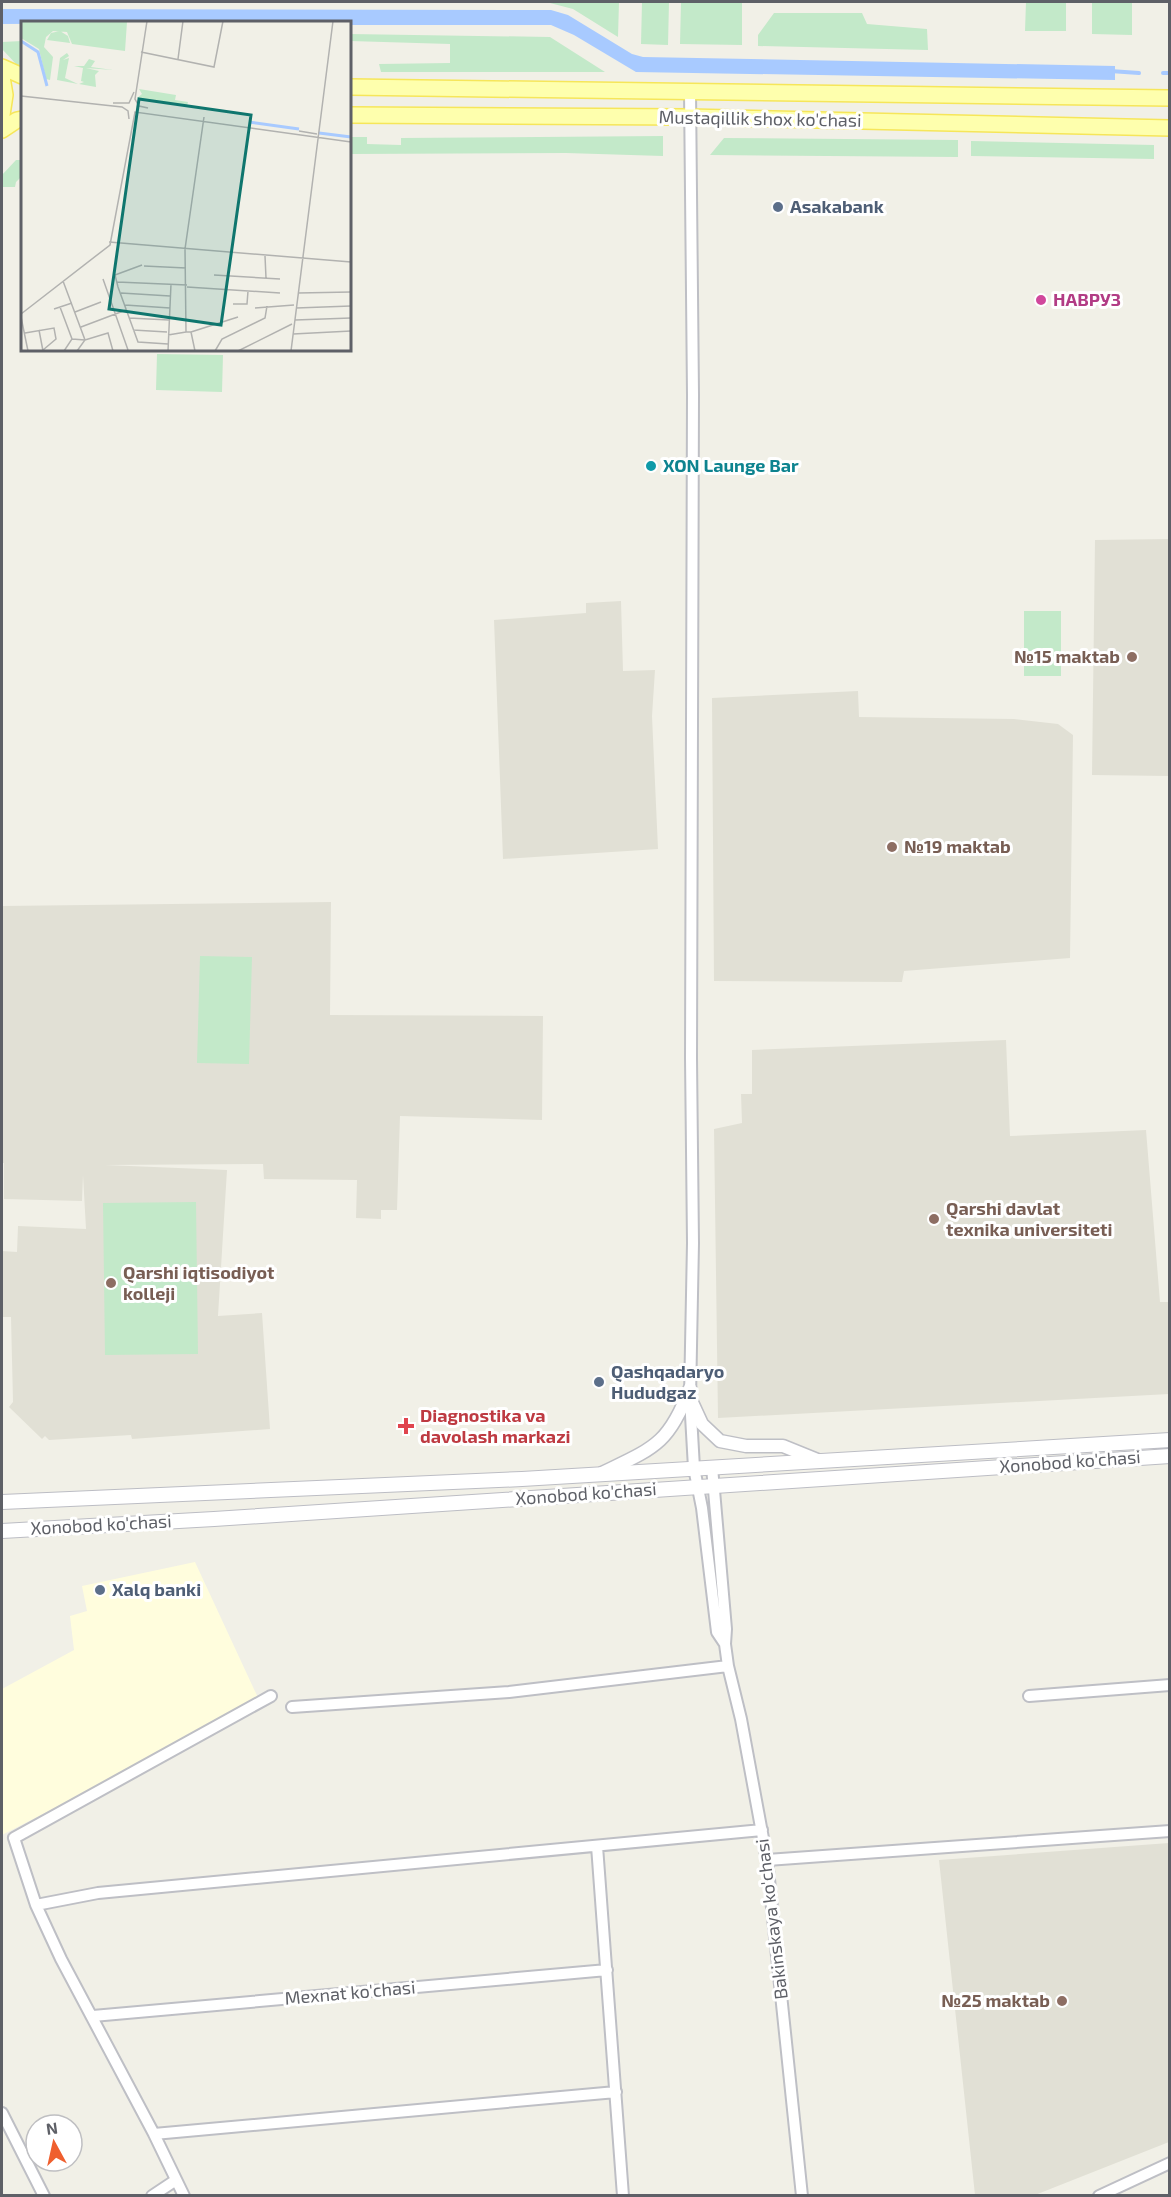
<svg xmlns="http://www.w3.org/2000/svg" width="1171" height="2197" viewBox="0 0 1171 2197" font-family="'Exo 2',sans-serif">
	<style>
		.commercial { fill: #fffddd }
		.education { fill: #e1e0d5 }
		.green { fill: #c3e9c9 }
		.water { fill: #a8caff }
		.lines { fill: none; stroke-linecap: round; stroke-linejoin: round }
		.stream { stroke: #a8caff; stroke-width: 4 }
		.minor-casing { stroke: #bebfc5; stroke-width: 14 }
		.tertiary-casing { stroke: #bebfc5; stroke-width: 15 }
		.secondary-casing { stroke: #bcbdc4; stroke-width: 16 }
		.primary-casing { stroke: #f6e65a; stroke-width: 18 }
		.minor { stroke: #fff; stroke-width: 10 }
		.tertiary { stroke: #fff; stroke-width: 12 }
		.secondary { stroke: #fff; stroke-width: 14 }
		.primary { stroke: #feffad; stroke-width: 15 }
		.service-dot { fill: #5c6f8a; stroke: #fff; stroke-width: 2 }
		.hotel-dot { fill: #d1479c; stroke: #fff; stroke-width: 2 }
		.culture-dot { fill: #0f9aa8; stroke: #fff; stroke-width: 2 }
		.education-dot { fill: #8d6e63; stroke: #fff; stroke-width: 2 }
		.health-dot { fill: #e0444e; stroke: #fff; stroke-width: 2 }
		.labels { text-anchor: middle; stroke-width: 6; stroke-linejoin: round; paint-order: stroke }
		.street-label { font-size: 18px; fill: #5e6067; stroke: #fff }
		.service-label { font-size: 18px; font-weight: bold; fill: #4e5e75; stroke: #fff; text-anchor: start }
		.hotel-label { font-size: 18px; font-weight: bold; fill: #b23c85; stroke: #fff; text-anchor: start }
		.culture-label { font-size: 18px; font-weight: bold; fill: #0d838f; stroke: #fff; text-anchor: start }
		.education-label { font-size: 18px; font-weight: bold; fill: #785e54; stroke: #fff; text-anchor: start }
		.health-label { font-size: 18px; font-weight: bold; fill: #be3a42; stroke: #fff; text-anchor: start }
		.inset-river { fill: none; stroke: #a8caff; stroke-width: 3 }
		.inset-road { fill: none; stroke: #b2b2b0; stroke-width: 1.5 }
		.view { fill: #0f766e; fill-opacity: 0.15; stroke: #0f766e; stroke-width: 3 }
		.inset-edge { fill: none; stroke: #5e6067; stroke-width: 3 }
	</style>
	<rect width="100%" height="100%" fill="#f1f0e7"/>
	<path class="commercial" d="M 195,1562 L 260,1702 L 2,1835 L 2,1689 L 74,1650 L 70,1616 L 87,1611 L 82,1586 Z"/>
	<path class="education" d="M 1169,539 L 1169,776 L 1092,775 L 1095,540 Z
		M 621,601 L 623,671 L 655,670 L 652,716 L 658,849 L 503,859 L 494,620 L 586,613 L 586,603 Z
		M 858,691 L 859,717 L 1014,719 L 1058,724 L 1073,735 L 1070,958 L 904,971 L 902,982 L 714,981 L 712,698 Z
		M 331,902 L 330,1015 L 543,1016 L 542,1120 L 400,1116 L 397,1210 L 381,1210 L 381,1219 L 356,1218 L 357,1180 L 264,1179 L 263,1164 L 105,1165 L 227,1170 L 218,1316 L 262,1313 L 270,1429 L 132,1439 L 131,1435 L 49,1440 L 45,1436 L 42,1439 L 9,1407 L 13,1402 L 11,1317 L 2,1317 L 2,1251 L 17,1252 L 18,1226 L 86,1229 L 83,1175 L 82,1201 L 4,1199 L 4,1163 L 2,1163 L 2,906 Z
		M 1006,1040 L 1010,1136 L 1146,1130 L 1160,1302 L 1169,1302 L 1169,1394 L 718,1418 L 714,1129 L 742,1123 L 741,1094 L 752,1094 L 752,1050 Z
		M 1169,1843 L 1169,2142 L 1035,2195 L 975,2195 L 939,1860 Z"/>
	<path class="green" d="M 518,2 L 619,2 L 618,37 L 573,9 L 550,3 Z
		M 642,2 L 669,2 L 668,45 L 641,44 Z
		M 681,2 L 742,2 L 742,45 L 680,44 Z
		M 1026,2 L 1066,2 L 1066,31 L 1025,31 Z
		M 1092,2 L 1132,2 L 1132,35 L 1092,34 Z
		M 774,13 L 862,13 L 867,24 L 927,29 L 928,50 L 758,46 L 758,35 Z
		M 350,34 L 550,37 L 605,72 L 381,72 L 379,64 L 450,63 L 450,44 L 350,41 Z
		M 22,41 L 22,66 L 17,65 L 2,49 L 2,42 Z
		M 663,136 L 663,156 L 566,153 L 350,154 L 350,137 L 367,137 L 367,144 L 401,145 L 401,138 Z
		M 724,138 L 958,140 L 958,157 L 710,155 Z
		M 971,141 L 1154,145 L 1154,159 L 971,156 Z
		M 16,160 L 22,160 L 22,176 L 16,182 L 15,187 L 2,187 L 2,175 Z
		M 157,354 L 223,355 L 222,392 L 156,390 Z
		M 1024,611 L 1061,611 L 1061,676 L 1024,676 Z
		M 200,956 L 252,957 L 249,1064 L 197,1063 Z
		M 196,1202 L 198,1354 L 105,1355 L 103,1203 Z"/>
	<path class="water" d="M 2,9 L 551,10 L 568,15 L 632,54 L 643,57 L 1115,66 L 1115,80 L 636,72 L 574,35 L 551,25 L 350,25 L 350,22 L 2,24 Z"/>
	<g class="lines">
		<path class="stream" d="M 1110,71 L 1139,73
			M 1163,73 L 1170,73"/>
		<g class="minor-casing">
			<path id="minor" d="M 690,91 L 693,394 L 691,1058 L 693,1243 L 690,1398 L 694,1468 L 702,1508 L 717,1632 L 725,1644
				M 712,1467 L 726,1629 L 725,1644 L 728,1666 L 741,1719 L 767,1860 L 802,2196
				M 1029,1696 L 1170,1685
				M 292,1707 L 509,1692 L 728,1666
				M 597,1846 L 623,2196
				M 767,1860 L 1170,1831
				M 36,1905 L 98,1893 L 762,1830
				M 93,2016 L 607,1970
				M 2,2113 L 44,2196
				M 154,2134 L 616,2092
				M 152,2196 L 176,2180
				M 184,2196 L 154,2134 L 61,1959 L 36,1905 L 14,1838 L 271,1696
				M 1099,2196 L 1170,2163"/>
		</g>
		<g class="tertiary-casing">
			<path id="tertiary" d="M 690,1398 L 702,1424 L 720,1441 L 746,1446 L 783,1446 L 820,1461
				M 602,1473 C 654,1448 669,1444 690,1388"/>
		</g>
		<g class="secondary-casing">
			<path id="secondary" d="M 2,1502 L 522,1479 L 1170,1440
				M 2,1531 L 214,1519 L 1170,1456"/>
		</g>
		<g class="primary-casing">
			<path id="primary" d="M 2,67 L 22,76
				M 2,77 L 5,95 L 2,115
				M 350,87 L 1170,98
				M 350,115 L 689,117 L 1170,128
				M 2,130 L 17,120 L 22,119"/>
		</g>
		<use href="#minor" class="minor"/>
		<use href="#tertiary" class="tertiary"/>
		<use href="#secondary" class="secondary"/>
		<use href="#primary" class="primary"/>
	</g>
	<g class="service-dot">
		<circle cx="778" cy="207" r="6"/>
		<circle cx="599" cy="1382" r="6"/>
		<circle cx="100" cy="1590" r="6"/>
	</g>
	<circle class="hotel-dot" cx="1041" cy="300" r="6"/>
	<circle class="culture-dot" cx="651" cy="466" r="6"/>
	<g class="education-dot">
		<circle cx="1132" cy="657" r="6"/>
		<circle cx="892" cy="847" r="6"/>
		<circle cx="934" cy="1219" r="6"/>
		<circle cx="111" cy="1283" r="6"/>
		<circle cx="1062" cy="2001" r="6"/>
	</g>
	<path class="health-dot" d="M403 1417h6v6h6v6h-6v6h-6v-6h-6v-6h6z"/>
	<g class="labels">
		<g class="street-label">
			<text transform="translate(760 119) rotate(1)" y="6">Mustaqillik shox ko'chasi</text>
			<text transform="translate(1070 1462) rotate(-4)" y="6">Xonobod ko'chasi</text>
			<text transform="translate(586 1494) rotate(-4)" y="6">Xonobod ko'chasi</text>
			<text transform="translate(101 1525) rotate(-3)" y="6">Xonobod ko'chasi</text>
			<text transform="translate(772 1919) rotate(-97)" y="6">Bakinskaya ko'chasi</text>
			<text transform="translate(350 1993) rotate(-5)" y="6">Mexnat ko'chasi</text>
		</g>
		<g class="service-label">
			<text x="790" y="213">Asakabank</text>
			<text x="611" y="1378">Qashqadaryo<tspan x="611" dy="21">Hududgaz</tspan></text>
			<text x="112" y="1596">Xalq banki</text>
		</g>
		<g class="hotel-label">
			<text x="1053" y="306">НАВРУЗ</text>
		</g>
		<g class="culture-label">
			<text x="663" y="472">XON Launge Bar</text>
		</g>
		<g class="education-label">
			<text x="1120" y="663" text-anchor="end">№15 maktab</text>
			<text x="904" y="853">№19 maktab</text>
			<text x="946" y="1215">Qarshi davlat<tspan x="946" dy="21">texnika universiteti</tspan></text>
			<text x="123" y="1279">Qarshi iqtisodiyot<tspan x="123" dy="21">kolleji</tspan></text>
			<text x="1050" y="2007" text-anchor="end">№25 maktab</text>
		</g>
		<g class="health-label">
			<text x="420" y="1422">Diagnostika va<tspan x="420" dy="21">davolash markazi</tspan></text>
		</g>
	</g>
	<g transform="translate(21 21)">
		<rect width="330" height="330" fill="#f1f0e7"/>
		<path d="M 0,0 L 106,1 L 104,30 L 51,23 L 46,11 L 32,10 L 25,16 L 23,26 L 32,36 L 29,59 L 25,58 L 18,28 L 0,17 ZM 39,10 L 47,15 L 49,22 L 26,19 L 30,12 ZM 46,32 L 48,35 L 42,39 L 48,37 L 44,57 L 57,63 L 36,59 L 39,37 ZM 68,38 L 74,40 L 70,46 L 92,49 L 65,47 L 78,50 L 74,54 L 75,66 L 58,63 L 63,61 L 60,60 L 62,47 L 53,45 L 63,45 ZM 118,68 L 155,74 L 154,79 L 167,81 L 166,85 L 116,77 L 121,73 Z" fill="#c3e9c9"/>
		<path class="inset-river" d="M 0,20 L 17,31 L 26,65M 228,101 L 278,108M 298,112 L 330,116"/>
		<path class="inset-road" d="M 126,0 L 114,78 L 118,85 L 127,87M 120,31 L 193,46 L 202,0M 157,38 L 162,0M 0,75 L 101,86 L 107,90 L 108,98M 92,82 L 108,82 L 113,71M 278,110 L 296,113M 88,221 L 330,241M 244,235 L 245,257M 121,244 L 94,254 L 97,266 L 117,321 L 147,323M 123,245 L 165,247M 193,254 L 259,258M 82,258 L 107,329M 42,260 L 64,319 L 56,330M 96,261 L 166,264M 166,266 L 259,272M 100,272 L 149,275M 277,272 L 330,271M 212,283 L 226,283 L 227,270M 104,284 L 149,287M 39,286 L 51,318 L 43,330M 234,287 L 273,284M 275,287 L 330,285M 33,288 L 51,282M 54,291 L 80,281M 0,293 L 89,224 L 114,91 L 330,121M 0,296 L 7,330M 108,297 L 148,299M 274,299 L 330,297M 60,306 L 105,289M 18,309 L 22,330M 112,309 L 146,311M 170,311 L 165,311 L 164,228 L 183,96M 170,311 L 217,296M 170,311 L 174,330M 4,312 L 33,307 L 35,318 L 22,329M 272,313 L 330,310M 147,314 L 165,311M 51,318 L 64,319 L 87,312 L 92,330M 147,330 L 150,263M 194,330 L 201,318 L 244,297 L 246,285M 217,330 L 271,303M 270,330 L 312,0"/>
		<path class="view" d="M 118,78 L 230,94 L 200,304 L 88,288 Z"/>
		<rect width="330" height="330" class="inset-edge"/>
	</g>
	<rect width="1171" height="2197" fill="none" stroke="#5e6067" stroke-width="6"/>
	<g transform="translate(54 2143) rotate(352)"><circle r="28" fill="#ffffff" stroke="#bfbfc2" stroke-width="1.5"/>
	<path d="M0-4.5L10 22L0 15L-10 22Z" fill="#ef5f2e"/>
	<text y="-9" font-size="16" font-weight="bold" text-anchor="middle" fill="#5e6067">N</text>
	</g>
</svg>
